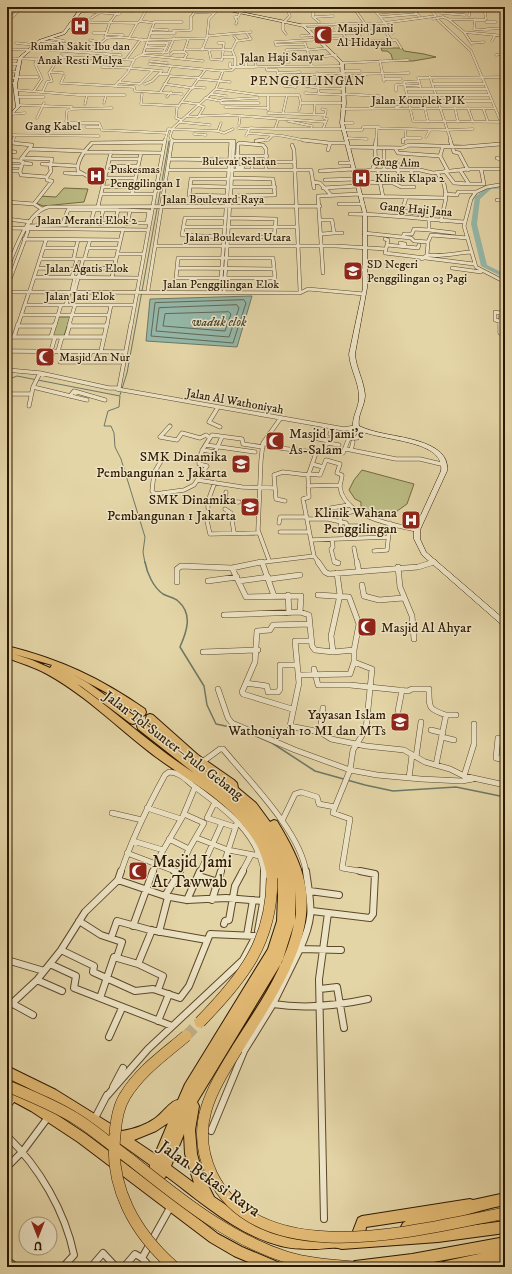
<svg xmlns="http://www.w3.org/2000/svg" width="512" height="1274" viewBox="0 0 512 1274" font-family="'IM FELL DW Pica',serif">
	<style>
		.green { fill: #bbbb83; stroke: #746a42 }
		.water { fill: #95b8aa; stroke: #6c7866 }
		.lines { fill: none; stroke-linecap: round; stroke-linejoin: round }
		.shore { stroke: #626855; stroke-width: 1 }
		.stream-far1 { stroke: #6c7866; stroke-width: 1 }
		.stream { stroke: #6c7866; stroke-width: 1.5 }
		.river { fill: #95b8aa; fill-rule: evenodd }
		.highway-tunnel { stroke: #c0af86; stroke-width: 11; stroke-dasharray: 11 5.5; stroke-linecap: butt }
		.street-far4-casing { stroke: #5c482a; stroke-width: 2.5 }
		.street-far3-casing { stroke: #5c482a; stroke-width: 4 }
		.street-far2-casing { stroke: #5c482a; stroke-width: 4.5 }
		.street-far1-casing { stroke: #5c482a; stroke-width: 6 }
		.street-casing { stroke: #5c482a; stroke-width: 8 }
		.secondary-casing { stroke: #2e1900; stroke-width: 1 }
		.highway-casing { stroke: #2e1900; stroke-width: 2 }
		.street-far4 { stroke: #ede4c6; stroke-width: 2 }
		.street-far3 { stroke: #ede4c6; stroke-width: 3 }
		.street-far2 { stroke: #ede4c6; stroke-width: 3.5 }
		.street-far1 { stroke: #ede4c6; stroke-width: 5 }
		.street { stroke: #ede4c6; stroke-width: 6 }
		.secondary { fill: #ede4c6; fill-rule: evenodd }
		.highway { fill: #e2ba74; fill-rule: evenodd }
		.highway-bridge-casing { stroke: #2e1900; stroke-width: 12; stroke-linecap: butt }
		.highway-bridge { stroke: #e2ba74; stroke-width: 11 }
		.labels { text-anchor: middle; stroke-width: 3; stroke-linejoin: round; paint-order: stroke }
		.far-poi-label { font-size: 12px; fill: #2e1900; stroke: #ede4c6; text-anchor: start }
		.far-street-label { font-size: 12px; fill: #2e1900; stroke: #ede4c6 }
		.far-quarter-label { font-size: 13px; letter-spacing: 1px; fill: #2e1900; stroke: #ede4c6 }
		.far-water-label { font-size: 13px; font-style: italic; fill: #4d4933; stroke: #ede4c6 }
		.poi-label { font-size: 14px; fill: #2e1900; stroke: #ede4c6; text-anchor: end }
		.street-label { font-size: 14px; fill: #2e1900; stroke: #ede4c6 }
		.near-poi-label { font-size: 17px; fill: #2e1900; stroke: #ede4c6; text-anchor: start }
		.near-street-label { font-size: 17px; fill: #2e1900; stroke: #ede4c6 }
	</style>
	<rect width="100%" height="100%" fill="#e4d5a7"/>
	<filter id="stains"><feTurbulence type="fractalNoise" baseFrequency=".005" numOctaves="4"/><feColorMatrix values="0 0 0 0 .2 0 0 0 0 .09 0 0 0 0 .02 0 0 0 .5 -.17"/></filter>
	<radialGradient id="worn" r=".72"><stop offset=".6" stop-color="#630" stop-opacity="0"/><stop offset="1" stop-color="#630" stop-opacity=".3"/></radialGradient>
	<path class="green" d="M 381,48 L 402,48 L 404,51 L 424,54 L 436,57 L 413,61 L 393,61 L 391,54 L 387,51 L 382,51 Z
		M 64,188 L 88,189 L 84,202 L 43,206 L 36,203 L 39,196 L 56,197 Z
		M 57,317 L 70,317 L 64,336 L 52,336 Z
		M 362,470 L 414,484 L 407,504 L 393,514 L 361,510 L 361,502 L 355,499 L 349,490 L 354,480 Z"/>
	<path class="water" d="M 252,296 L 237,347 L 146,341 L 150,299 Z"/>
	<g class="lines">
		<path class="shore" d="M 244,300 L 246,303 L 233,343 L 151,336 L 155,303 Z
			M 237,305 L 239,308 L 229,337 L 156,331 L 159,308 Z
			M 229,312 L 231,314 L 225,331 L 163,326 L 165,314 Z"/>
		<path class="stream-far1" d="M 158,204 L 169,141
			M 7,380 L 17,376 L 120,396 L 119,407 L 108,411 L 104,426 L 111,426 L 114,433 L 115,447 L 121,459 L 145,537 L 143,552 L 145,563
			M 120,395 L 127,373 L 157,209"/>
		<path class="stream" d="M 145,562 C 147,573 153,587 163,594 C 168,597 174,597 178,601 C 193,614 187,631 180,647 L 204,686 L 207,705 L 216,724 L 240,729 L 272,743 L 315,771 L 365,785 L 393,791 L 456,787 L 505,797"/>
		<path class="river" d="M 505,184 L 505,188 L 491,189 L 480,199 L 477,224 L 487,265 L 505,274 L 505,278 L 481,266 L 471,224 L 475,197 L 487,187 Z"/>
		<path class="highway-tunnel" d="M 186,1036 L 200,1022"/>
		<g class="street-far4-casing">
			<path id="street-far4" d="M 286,7 L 290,16 L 283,23 L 283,30 L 286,34
				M 327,7 L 329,10 L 357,9
				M 372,7 L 393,33
				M 410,7 L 419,16
				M 484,7 L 486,19
				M 354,8 L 365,24
				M 372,8 L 395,7
				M 7,9 L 20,10
				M 439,9 L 463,9 L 463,11
				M 53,10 L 57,7
				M 122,10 L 132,11
				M 275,10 L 287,9
				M 287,10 L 313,9 L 313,17 L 319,22
				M 80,11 L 119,14 L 125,7
				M 195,12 L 215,13
				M 377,13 L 400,11
				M 441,13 L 465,15
				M 469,16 L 470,7
				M 315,17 L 333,16
				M 380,17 L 417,14
				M 91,18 L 99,13
				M 433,19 L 443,17 L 448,19 L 485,20
				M 448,19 L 464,32 L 472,44
				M 475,19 L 474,29 L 487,30
				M 438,20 L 471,51 L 501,122
				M 140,21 L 148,7
				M 7,22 L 19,10 L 25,7
				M 74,22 L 137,23 L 140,21 L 154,23 L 143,54 L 135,58 L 128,72 L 115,86
				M 154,22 L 182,22
				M 486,22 L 496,22
				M 236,24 L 237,21 L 235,17 L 238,17 L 240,13
				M 339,24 L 340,29 L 349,42 L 396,40 L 401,48
				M 302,25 L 384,23 L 436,16 L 428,7
				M 70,27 L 81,28
				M 151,29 L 168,30
				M 308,29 L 333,28
				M 487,29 L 505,28
				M 173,31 L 191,30 L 191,17 L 198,7
				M 464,32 L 505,36
				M 93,33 L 106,33
				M 150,33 L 175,33
				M 330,33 L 357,33 L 364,41
				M 106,34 L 123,35
				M 370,34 L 371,31 L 385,31 L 391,40
				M 207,36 L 251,32
				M 301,36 L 313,35
				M 7,38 L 10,33
				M 50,38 L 64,41
				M 107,38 L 105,37 L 110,22 L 117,13
				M 129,38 L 137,23
				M 90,40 L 100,43 L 98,46
				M 40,41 L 121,50
				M 237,41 L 251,39 L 246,32
				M 492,41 L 495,35
				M 102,42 L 107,38 L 120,37 L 145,40 L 207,38
				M 275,42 L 342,38
				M 275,42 L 276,45 L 305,44
				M 16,43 L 35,45
				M 147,43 L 168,43 L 163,53
				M 305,43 L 312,66
				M 471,43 L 484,42
				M 51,47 L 63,48
				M 147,47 L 166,48
				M 7,49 L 29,50
				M 186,49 L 232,50
				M 47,50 L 121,55
				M 202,50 L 207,38 L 209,19 L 220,7
				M 209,50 L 211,59 L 222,60 L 224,43 L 218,43
				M 286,50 L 308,49
				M 308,50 L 327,48
				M 144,53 L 168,52 L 174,38
				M 171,54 L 173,52 L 184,52
				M 142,55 L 203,61
				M 496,55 L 505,53
				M 59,57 L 134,60
				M 223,57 L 235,57
				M 7,58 L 57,60
				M 127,58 L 141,39
				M 310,58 L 336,55
				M 184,59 L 187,54 L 184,52 L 188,40
				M 246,59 L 246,67
				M 255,59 L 256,67
				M 288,59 L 310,58
				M 150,61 L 167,63
				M 273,61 L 289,62
				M 380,61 L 384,81
				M 99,62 L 107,62
				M 75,63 L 87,63
				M 230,63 L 230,67 L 235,67 L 235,57 L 232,50 L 237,40 L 234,36
				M 342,63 L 408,60
				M 12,64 L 19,64
				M 149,64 L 222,71 L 232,70 L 235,67 L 343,66
				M 102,67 L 130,68
				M 266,67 L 267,70 L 277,70 L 278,78
				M 130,68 L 162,71 L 152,81 L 145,84
				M 7,71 L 18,72
				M 344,71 L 360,71
				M 50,72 L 63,73
				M 278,73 L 300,72
				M 317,73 L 318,88 L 343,89
				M 160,74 L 168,74 L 171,67
				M 362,74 L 409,73
				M 344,75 L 365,76
				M 64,76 L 61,83 L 134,87 L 135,91 L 182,94
				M 17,77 L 38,77
				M 430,77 L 451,141
				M 501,77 L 505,86
				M 7,78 L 16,78
				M 198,79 L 221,81
				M 383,79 L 401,79
				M 300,80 L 310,79 L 309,76 L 306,76
				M 221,81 L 230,82
				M 327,81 L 343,81
				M 419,81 L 404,82 L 413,121 L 505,122
				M 118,82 L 140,84 L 152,71
				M 7,83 L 15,83
				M 164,84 L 193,88
				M 432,84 L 484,84
				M 404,85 L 420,86
				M 284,86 L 296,87 L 296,81 L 301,81
				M 193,87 L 205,88
				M 216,89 L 259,95 L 299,95 L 301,103 L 299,110
				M 405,89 L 487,89
				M 421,89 L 418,78 L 505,77
				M 16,90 L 78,95 L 125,95
				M 34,91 L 42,79 L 35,64 L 37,59
				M 43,91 L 47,82 L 52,81 L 49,73 L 61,55
				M 161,91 L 170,76 L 199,78
				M 396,91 L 396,85 L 404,84
				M 305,93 L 343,95
				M 142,94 L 141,104 L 179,106
				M 211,94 L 226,96
				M 319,94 L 318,88 L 306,86 L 297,75 L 344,73
				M 343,94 L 379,96
				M 268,95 L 268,110
				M 407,95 L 489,95
				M 422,95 L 428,122
				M 16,97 L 44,97
				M 167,97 L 171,92
				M 205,98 L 221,101
				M 222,100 L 258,98
				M 437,101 L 492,101
				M 182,102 L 198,104
				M 395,102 L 400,102 L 401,106 L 396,107
				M 104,103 L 106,95
				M 221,103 L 259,103
				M 301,103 L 344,103
				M 85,104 L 87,95
				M 18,105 L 72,107
				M 225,107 L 269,108
				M 112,108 L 71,109 L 67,111 L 66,121 L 68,123 L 99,123 L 102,130 L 167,133
				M 455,108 L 458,122
				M 468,108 L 473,122
				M 483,108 L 488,122
				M 322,109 L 326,110 L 325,115
				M 342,109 L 495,108
				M 268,113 L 325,115 L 324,118 L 327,119 L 323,129
				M 283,113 L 287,95
				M 12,114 L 25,113
				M 314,114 L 315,103
				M 186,116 L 198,117 L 204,107 L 198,105
				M 199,116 L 228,115 L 325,122
				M 37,118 L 44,103
				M 181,120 L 176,118 L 177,108 L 205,70
				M 288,121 L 312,126 L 311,129
				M 180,122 L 210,125
				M 221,123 L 218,131 L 224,133 L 233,129
				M 342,123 L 353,123
				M 239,124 L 240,116
				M 86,127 L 100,127
				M 238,128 L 249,129
				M 275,129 L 343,129
				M 344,130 L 362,130 L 363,127 L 379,127
				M 446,130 L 473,129
				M 247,133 L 283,136 L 308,141
				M 194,134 L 206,135
				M 7,135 L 99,136
				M 246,136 L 250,128 L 275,129 L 278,120
				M 426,137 L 430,130
				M 347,138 L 367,139
				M 406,138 L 421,138
				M 13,141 L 15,135
				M 165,141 L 168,129 L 218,131
				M 172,141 L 233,141
				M 172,141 L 170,136 L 173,128 L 216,89 L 223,71
				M 256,141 L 268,140 L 273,135
				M 376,141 L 377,128 L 446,130
				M 403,141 L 403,139 L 406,139 L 405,129"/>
		</g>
		<g class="street-far3-casing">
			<path id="street-far3" d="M 13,140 L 12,143 L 32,145 L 21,159
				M 303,140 L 329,143
				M 403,140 L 403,142
				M 450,140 L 454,152 L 459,153 L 468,170
				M 172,141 L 233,141
				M 256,141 L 263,140
				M 292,145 L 294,150 L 300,291
				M 443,146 L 440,156 L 448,171
				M 349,147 L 402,148 L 409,145 L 464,147 L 500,144
				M 395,148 L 398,153 L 440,156
				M 29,149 L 84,151
				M 375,149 L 376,140
				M 328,150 L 330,143 L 348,143
				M 7,151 L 15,152
				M 384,151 L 384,170
				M 84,152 L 162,153
				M 236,156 L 267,156
				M 252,156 L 252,167
				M 22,158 L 52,159 L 50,166 L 51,171 L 47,177
				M 497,158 L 505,161
				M 110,159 L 139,159
				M 169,159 L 229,160
				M 7,160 L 20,161
				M 20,161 L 23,162 L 20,171 L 21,175 L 47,177 L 47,180 L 52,181 L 34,204
				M 397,161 L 399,179
				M 273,162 L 295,162
				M 23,163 L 31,164
				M 340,163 L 351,163
				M 42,164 L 77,166
				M 7,166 L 22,166
				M 108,166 L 138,166
				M 243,167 L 237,167 L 238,144 L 240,143 L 263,145 L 266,149 L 266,167
				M 137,170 L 159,170
				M 168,170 L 311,170 L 314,188
				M 353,170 L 420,170 L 433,173 L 468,169 L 505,169
				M 373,170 L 373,167 L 376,166 L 375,149
				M 378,170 L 379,182
				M 411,170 L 413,180
				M 460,170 L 469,184 L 484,184 L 481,169
				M 107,171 L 137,171
				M 320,171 L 353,169
				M 445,171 L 454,183 L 469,184
				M 65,173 L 82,174
				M 7,174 L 9,171 L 20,171
				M 438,174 L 444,184 L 446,194
				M 135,178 L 91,178 L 78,171 C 76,160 85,150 92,143 L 164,142
				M 325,180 L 356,179
				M 7,182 L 10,179
				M 313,182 L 320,183 L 330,194
				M 357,182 L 393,183 L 401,187 L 414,187
				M 380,182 L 383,197
				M 505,184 L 487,187 L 476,192 L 471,199 L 464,226 L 476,267 L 505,282
				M 190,186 L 227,187
				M 103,187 L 134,186
				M 231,187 L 275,187
				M 323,188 L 358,186
				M 101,194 L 155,194
				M 132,194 L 141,153
				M 227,196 L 189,195 L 191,179 L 228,179
				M 231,196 L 275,195 L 273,179 L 232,178
				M 361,196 L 446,198 L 445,194 L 457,195 L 458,192 L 476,192
				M 406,198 L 402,211 L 423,214
				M 497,200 L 505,200
				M 7,202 L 34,204 L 42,209
				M 339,204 L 363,204
				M 98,206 L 111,152
				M 350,214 C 388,214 427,220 465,222
				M 7,219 L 31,222
				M 321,220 L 332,220 L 334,233 L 322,234
				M 429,221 L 429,230 L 454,233
				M 441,221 L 446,198
				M 115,223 L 63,223 L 68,210 L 118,210
				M 115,223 L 118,210
				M 115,223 L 147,223 L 149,211 L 118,210
				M 90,224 L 95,208
				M 100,224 L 103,210
				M 127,224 L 130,211
				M 28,226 L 66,225
				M 183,227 L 225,227
				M 228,227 L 297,227
				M 7,228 L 147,230
				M 334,233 L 342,233
				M 364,233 L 411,238 L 414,241 L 428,242 L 427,255 L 422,259
				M 224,237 L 182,235 L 185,218 L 225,218
				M 228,237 L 274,237 L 276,219 L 229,218
				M 403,237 L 404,234 L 412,234 L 414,229 L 429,230
				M 24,239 L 120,240
				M 428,242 L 431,235 L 468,238
				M 400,243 L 405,244 L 404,247
				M 387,245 L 418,248 L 419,245
				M 155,246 L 336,246 L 386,249 L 388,240 L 385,239
				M 43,248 L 76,248
				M 87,248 L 118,248
				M 386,249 L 385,253 L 474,264
				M 117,254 L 143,254
				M 427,255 C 442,257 456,253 471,252
				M 74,257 L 78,240
				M 85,257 L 90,240
				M 178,258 L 273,258 L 275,278 L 176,278 Z
				M 40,259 L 116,259
				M 37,268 L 74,269
				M 177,268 L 274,269
				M 452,268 L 481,272
				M 81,269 L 114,268
				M 7,270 C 14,252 27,212 48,207 L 320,206
				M 323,273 L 318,196 L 360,194
				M 34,277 L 140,278
				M 72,277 L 77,259
				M 112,277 L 123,229
				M 355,277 L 356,270 L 366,270
				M 7,287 L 28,231 L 26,229
				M 30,290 L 46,240
				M 72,290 L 75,277
				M 75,290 L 83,259
				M 148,290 L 172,140
				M 7,292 L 300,293 L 308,289 L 364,294
				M 220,293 L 231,141
				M 224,293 L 234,141
				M 25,305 L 134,305
				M 66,305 L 69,293
				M 73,305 L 76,293
				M 21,315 L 108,315
				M 499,321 L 495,320 L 495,312 L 505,314
				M 18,325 L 29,292
				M 55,325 L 61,305
				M 69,325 L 75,305
				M 107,325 L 111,305
				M 131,325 L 165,140
				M 500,325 L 501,313"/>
		</g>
		<g class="street-far2-casing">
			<path id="street-far2" d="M 500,324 L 500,333 L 505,334
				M 18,326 L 54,326
				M 69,326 L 106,326
				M 7,337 L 104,337
				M 14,337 L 18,324
				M 51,337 L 55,324
				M 66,337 L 70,324
				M 7,351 L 126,352
				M 51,351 L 55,337
				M 58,351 L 62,337
				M 101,351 L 107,324
				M 60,362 L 124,362
				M 87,362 L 90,354
				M 48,364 L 54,351
				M 7,370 L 40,373 L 109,388 L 119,388 L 131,324
				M 33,387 L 87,400
				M 117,389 L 344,429 L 356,427
				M 7,394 L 31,394
				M 70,396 L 74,391 L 105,400
				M 29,406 L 33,387 L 40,373
				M 217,409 L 209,422 L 220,427
				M 170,426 L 160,437 L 177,440 L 182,433 L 200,438 L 206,435 L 210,438
				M 330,434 L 333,427
				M 304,436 L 329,441
				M 349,438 L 357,438 L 361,429
				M 263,443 L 279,448 L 322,453 L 329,439
				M 328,443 L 339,445
				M 206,445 L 255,452
				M 346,449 L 396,459 L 420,459 L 441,464
				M 202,450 L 215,452 L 222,437
				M 325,450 L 343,453 L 351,433 L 350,429
				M 351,450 L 353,442
				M 161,461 L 154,473 L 152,491 L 155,494 L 184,490 L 194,485 L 207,466 L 199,464 C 199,453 206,444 212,435 L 242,439 L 243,444 L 263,447
				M 312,464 L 323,467
				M 308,474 L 320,475 L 326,460 L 340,464 L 337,473 L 342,475 C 342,479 340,483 340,487 C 344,517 393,525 417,530
				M 197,480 L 242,487 L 275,488
				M 308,486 L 340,485
				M 208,501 L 239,502
				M 225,501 L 226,492
				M 285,501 L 276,499 L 274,475 L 283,472 L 308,475
				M 208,508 L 208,501 L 215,482
				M 225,509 L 231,513 L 234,533
				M 308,519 L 328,519 L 346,523 L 347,526 L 367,526 L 371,529 L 388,531
				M 328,519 L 331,508 L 349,505
				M 207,521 L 210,534 L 259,533
				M 279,523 L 280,517 L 307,517
				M 341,529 L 340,514 L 356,511
				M 280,532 L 309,532
				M 332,539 L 333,547 L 331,549 L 334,561 L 337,563
				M 311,540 L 388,537
				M 354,548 L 357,563
				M 374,551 L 387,550 L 390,523
				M 314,556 L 303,499 L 309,497 L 308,476 L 316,453
				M 269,560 L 258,530 L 261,460 L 263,443 L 280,419
				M 256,563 L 314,556 L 319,563
				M 432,563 L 434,562"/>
		</g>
		<g class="street-far1-casing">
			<path id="street-far1" d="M 262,562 L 274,596
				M 318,562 L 325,572 L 329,574 L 418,567 L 434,562
				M 335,562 L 338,563
				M 357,562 L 359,572
				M 398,567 L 400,587 L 412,616 L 414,639
				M 232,568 L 246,597 L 301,596 L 300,612 L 309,615 L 312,646 L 315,650 L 333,652
				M 270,579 L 300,575
				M 208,581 L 237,577
				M 239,581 L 268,577
				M 177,582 L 177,569 L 181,566 L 232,568 L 261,562
				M 362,585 L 364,596 L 379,600 L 403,598
				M 288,595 L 289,613
				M 318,595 L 349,597 L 359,624 L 354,650
				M 224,615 L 300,612
				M 311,641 L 295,641 L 299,683 L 290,726 L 320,732 L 331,739 L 366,746 L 404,750 L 425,762 L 450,769 L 464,776 L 505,785
				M 203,652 L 258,650
				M 314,669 L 318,685 L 350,685 L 408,691 L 412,689 L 429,689 C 429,708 428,709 446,715 L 436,765
				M 299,675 L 350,674 L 354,662
				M 246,683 L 267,686 L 268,692 L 278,692 L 280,689 L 280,665 L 297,665
				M 218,689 L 228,718 L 232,723 L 295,750 L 350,770 L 377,775 L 421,779 L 462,781 L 473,779
				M 292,709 L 243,694 L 242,692 L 255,662 L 257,631 L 270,630 L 273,625 L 310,624
				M 398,711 L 402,690
				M 446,715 L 456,715
				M 431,730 L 443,733
				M 320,732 L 323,708
				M 442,737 L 454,740
				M 505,739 L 498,738 L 496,758 L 505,760
				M 416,757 L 421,722
				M 201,763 L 220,749 L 223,749 C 249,781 300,831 306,872
				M 464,776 L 474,744 L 474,724
				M 409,778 L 412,755
				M 215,802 L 207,818 L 235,827
				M 335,807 L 350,770 L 353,750 L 366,729 L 372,669 L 354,662 L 354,650 L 333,652 L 331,636 L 340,595 L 337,573
				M 147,808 L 181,819
				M 112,813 L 142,820
				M 282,821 L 295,794 L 301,792 L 317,797 L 319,804 L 335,807 L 333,813 L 350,819 L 342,868 L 365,872
				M 197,838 L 228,850 L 260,856
				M 169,839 L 189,849
				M 133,841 L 163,850
				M 127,853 L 177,872
				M 121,872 C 132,838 148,806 165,775 L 169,772 C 180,772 187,781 195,787 C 225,809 258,833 264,872
				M 153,872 L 158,859 L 183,816 L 195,787
				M 179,872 L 189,849 L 204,823 L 184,814
				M 200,872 L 222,823
				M 221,872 L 237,823
				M 242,872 L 251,855"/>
		</g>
		<g class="street-casing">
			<path id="street" d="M 174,871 L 179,873
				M 306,871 C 311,907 315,915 300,949 L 341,950
				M 199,876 L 218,882
				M 118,880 L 165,896 L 187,900 L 226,898 L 263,901
				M 310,891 L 339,895
				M 165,896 L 180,871
				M 187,900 L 200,871
				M 212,900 L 221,871
				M 312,911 L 370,918 L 373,914 L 375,874 L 360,871
				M 79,921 L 101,935 L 122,942 L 117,957
				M 224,924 L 225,921 L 229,920 L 235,886 L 243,871
				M 133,926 L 153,871
				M 258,931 L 263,903 L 264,871
				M 159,932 L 168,897
				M 247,935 L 253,900
				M 111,938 L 117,921 L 150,930 L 207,940
				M 61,950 L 94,966 L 93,972 L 135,991 L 153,989 L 180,998 L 189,986 L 210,934 L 256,936 L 243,960 L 148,1049 L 106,1097
				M 7,960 L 44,971
				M 50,964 L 76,976 L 74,988 L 172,1026
				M 138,964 L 163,976 L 158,990
				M 37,980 L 62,991
				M 320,989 L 337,987 L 344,1028
				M 100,998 L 114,957 L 138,964 L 152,930
				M 13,1004 L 33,1015
				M 273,1004 C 305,1009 336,1006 368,999
				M 7,1008 L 37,980 L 61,950 L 85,912 L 118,880 L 121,871
				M 158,1021 L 169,994
				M 109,1037 L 122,1008
				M 113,1087 L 123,1068
				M 7,1106 L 15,1096
				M 94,1120 L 107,1095
				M 211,1131 L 244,1051 L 273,1004 L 300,949
				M 7,1136 C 39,1167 65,1211 74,1255 L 63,1267
				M 7,1167 L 23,1151 L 49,1116
				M 324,1219 L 319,979 L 328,913
				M 142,1258 L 150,1267
				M 7,1260 L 16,1267
				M 91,1267 L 103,1253 L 116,1267
				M 124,1267 L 135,1254 L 142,1258 L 171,1206"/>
		</g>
		<g class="secondary-casing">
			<path id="secondary" d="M 81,7 L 85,7 L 65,34 L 41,42 L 22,58 L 17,85 L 20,107 L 7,120 L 7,117 L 16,107 L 13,85 L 18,58 L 39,40 L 63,32 Z
				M 211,7 L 217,7 L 305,25 L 344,63 L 346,103 L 344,123 L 367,214 L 367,288 L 355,354 C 356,368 364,381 365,395 C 365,406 357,415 359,426 C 368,430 376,432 386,434 C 405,438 451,443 447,471 L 420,530 L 420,539 L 426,552 L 505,620 L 505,627 L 503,626 L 422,555 L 414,539 L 414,530 L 441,471 C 446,437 372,442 353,427 C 352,416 359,408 359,397 C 359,382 350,369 349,354 L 363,288 L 363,214 L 340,123 L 342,103 L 340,63 L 303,27 Z"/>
		</g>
		<g class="highway-casing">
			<path id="highway" d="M 7,646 C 60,659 100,678 145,709 L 146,712 L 145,715 L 142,716 L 139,715 L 107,693 L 72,674 L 88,683 L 136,717 L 137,720 L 136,723 L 133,724 L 130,723 L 82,687 L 77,684 C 117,713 153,746 194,773 L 138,729 L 137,726 L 138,723 L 141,722 L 144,723 L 190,759 L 147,721 L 146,718 L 147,715 L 150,714 L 153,715 L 198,755 L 234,780 L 237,783 L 238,788 L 256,803 L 270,822 L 274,820 L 277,821 C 289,841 301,862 305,885 C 316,944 270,1005 241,1053 L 237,1054 L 233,1053 L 232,1049 L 233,1045 C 257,1007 285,969 294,924 L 282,962 L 197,1102 L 199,1106 L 195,1130 L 197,1154 L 203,1175 L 214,1197 L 253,1223 L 274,1232 L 300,1237 L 317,1237 L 343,1234 L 348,1236 L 353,1236 L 353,1231 L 358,1218 L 362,1216 L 470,1199 L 473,1200 L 505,1193 L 505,1205 C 473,1211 443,1223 412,1232 L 438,1230 L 505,1221 L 505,1233 L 438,1242 L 342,1249 C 334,1246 324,1249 315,1249 C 304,1249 292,1249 281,1246 C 237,1235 201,1202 166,1176 L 158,1188 L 218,1234 L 242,1247 L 280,1263 L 282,1267 L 260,1267 L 234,1256 L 210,1242 L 78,1142 L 31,1111 L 7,1098 L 7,1086 L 39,1103 L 86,1134 L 147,1180 L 150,1165 C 105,1132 59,1101 7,1078 L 7,1066 L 56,1090 L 122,1131 C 133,1129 144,1126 154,1119 C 162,1114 171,1100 178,1100 L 185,1084 L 268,949 L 277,921 L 278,895 L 276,880 L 272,883 L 269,881 C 266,876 266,869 264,864 C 261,851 254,839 246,829 C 222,797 187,780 156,757 C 120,730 87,696 47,674 C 34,667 21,663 7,658 ZM 14,654 L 52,665 L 50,668 L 32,660 ZM 195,763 L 228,787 L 230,790 ZM 296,890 L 296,914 L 295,920 ZM 168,1123 L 155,1154 L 134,1140 L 156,1131 ZM 184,1134 L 185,1154 L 194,1183 L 171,1166 ZM 406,1221 L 403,1223 L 401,1227 L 403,1231 L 405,1232 L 365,1235 L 366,1227 Z
				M 505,1237 L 505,1267 L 440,1267 L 442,1263 L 446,1261 L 483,1253 L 406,1267 L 349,1267 L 351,1263 L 355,1261 L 412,1254 Z"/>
		</g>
		<use href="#street-far4" class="street-far4"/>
		<use href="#street-far3" class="street-far3"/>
		<use href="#street-far2" class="street-far2"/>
		<use href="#street-far1" class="street-far1"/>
		<use href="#street" class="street"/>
		<use href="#secondary" class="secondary"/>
		<use href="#highway" class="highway"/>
		<g class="highway-bridge-casing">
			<path id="highway-bridge" d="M 200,1022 C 243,978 272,942 272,878
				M 237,1049 C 211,1091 189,1126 212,1175 C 261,1274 421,1229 505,1213
				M 7,1086 C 31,1096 56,1106 78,1120 C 97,1132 113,1147 131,1160 C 179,1198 227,1238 286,1257 C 309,1264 332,1265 355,1267
				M 174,1267 C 135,1233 109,1187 115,1134 C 116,1121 118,1107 125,1096 C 140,1071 165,1054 186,1036"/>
		</g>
		<use href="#highway-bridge" class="highway-bridge"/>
	</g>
	<defs>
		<g id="hospital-square" transform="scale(1)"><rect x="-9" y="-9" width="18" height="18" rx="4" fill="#8f2418" stroke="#ede4c6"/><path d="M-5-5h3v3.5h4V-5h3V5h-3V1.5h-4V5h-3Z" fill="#fff"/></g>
		<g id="mosque-square" transform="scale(1)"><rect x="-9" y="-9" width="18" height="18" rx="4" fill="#8f2418" stroke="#ede4c6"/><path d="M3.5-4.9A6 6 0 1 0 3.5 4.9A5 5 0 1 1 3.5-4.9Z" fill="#fff"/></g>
		<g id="school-square" transform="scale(1)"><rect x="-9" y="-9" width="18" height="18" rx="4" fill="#8f2418" stroke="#ede4c6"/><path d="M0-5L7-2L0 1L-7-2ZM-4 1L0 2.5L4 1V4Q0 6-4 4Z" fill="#fff"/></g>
	</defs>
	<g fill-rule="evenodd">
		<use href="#hospital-square" x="80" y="26"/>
		<use href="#mosque-square" x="323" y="35"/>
		<use href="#hospital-square" x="96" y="176"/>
		<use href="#hospital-square" x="361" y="178"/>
		<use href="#school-square" x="353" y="271"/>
		<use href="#mosque-square" x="45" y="357"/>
		<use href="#mosque-square" x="275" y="441"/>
		<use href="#school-square" x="241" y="464"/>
		<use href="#school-square" x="250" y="507"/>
		<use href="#hospital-square" x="411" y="520"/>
		<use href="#mosque-square" x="367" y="627"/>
		<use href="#school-square" x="400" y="722"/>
		<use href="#mosque-square" x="138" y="871"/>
	</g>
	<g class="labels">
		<g class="far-poi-label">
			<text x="337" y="32">Masjid Jami<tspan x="337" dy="14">Al Hidayah</tspan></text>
			<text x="80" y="50" text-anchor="middle">Rumah Sakit Ibu dan<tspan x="80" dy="14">Anak Resti Mulya</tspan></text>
			<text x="110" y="173">Puskesmas<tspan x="110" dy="14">Penggilingan I</tspan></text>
			<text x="375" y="182">Klinik Klapa 2</text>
			<text x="367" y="268">SD Negeri<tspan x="367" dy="14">Penggilingan 03 Pagi</tspan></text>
			<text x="59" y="361">Masjid An Nur</text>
		</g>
		<g class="far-street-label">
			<text transform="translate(282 57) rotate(-1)" y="4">Jalan Haji Sanyar</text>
			<text x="418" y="104">Jalan Komplek PIK</text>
			<text x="53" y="130">Gang Kabel</text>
			<text x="239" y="165">Bulevar Selatan</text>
			<text transform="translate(396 162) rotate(2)" y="4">Gang Aim</text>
			<text x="213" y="203">Jalan Boulevard Raya</text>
			<text transform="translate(416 209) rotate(5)" y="4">Gang Haji Jana</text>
			<text x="87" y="224">Jalan Meranti Elok 2</text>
			<text x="238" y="241">Jalan Boulevard Utara</text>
			<text x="87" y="272">Jalan Agatis Elok</text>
			<text x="221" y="288">Jalan Penggilingan Elok</text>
			<text x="80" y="300">Jalan Jati Elok</text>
			<text transform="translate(235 401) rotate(10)" y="4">Jalan Al Wathoniyah</text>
		</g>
		<g class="far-quarter-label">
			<text x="308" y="85">PENGGILINGAN</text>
		</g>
		<g class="far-water-label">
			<text x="219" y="326">waduk elok</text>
		</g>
		<g class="poi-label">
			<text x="289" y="438" text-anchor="start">Masjid Jami'e<tspan x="289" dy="16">As-Salam</tspan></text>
			<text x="227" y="461">SMK Dinamika<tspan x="227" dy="16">Pembangunan 2 Jakarta</tspan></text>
			<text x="236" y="504">SMK Dinamika<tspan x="236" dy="16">Pembangunan 1 Jakarta</tspan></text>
			<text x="397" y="517">Klinik Wahana<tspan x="397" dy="16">Penggilingan</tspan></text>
			<text x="381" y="632" text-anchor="start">Masjid Al Ahyar</text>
			<text x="386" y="719">Yayasan Islam<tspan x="386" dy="16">Wathoniyah 10 MI dan MTs</tspan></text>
		</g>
		<g class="street-label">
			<text transform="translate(174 745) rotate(37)" y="5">Jalan Tol Sunter–Pulo Gebang</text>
		</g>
		<g class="near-poi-label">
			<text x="152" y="867">Masjid Jami<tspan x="152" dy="20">At Tawwab</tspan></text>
		</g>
		<g class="near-street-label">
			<text transform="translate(210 1178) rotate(35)" y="6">Jalan Bekasi Raya</text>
		</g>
	</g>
	<rect width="512" height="1274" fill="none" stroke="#e4d5a7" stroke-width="24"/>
	<rect x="8" y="8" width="496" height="1258" fill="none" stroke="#2e1900" stroke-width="2"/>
	<rect x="12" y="12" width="488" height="1250" fill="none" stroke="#2e1900"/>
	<g transform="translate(38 1236) rotate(180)"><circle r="19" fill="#ede4c6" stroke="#a19377"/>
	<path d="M0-3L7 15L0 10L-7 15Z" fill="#8f2418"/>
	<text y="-6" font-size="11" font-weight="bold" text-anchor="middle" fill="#2e1900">U</text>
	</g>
	<rect width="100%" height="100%" filter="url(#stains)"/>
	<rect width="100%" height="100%" fill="url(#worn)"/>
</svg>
